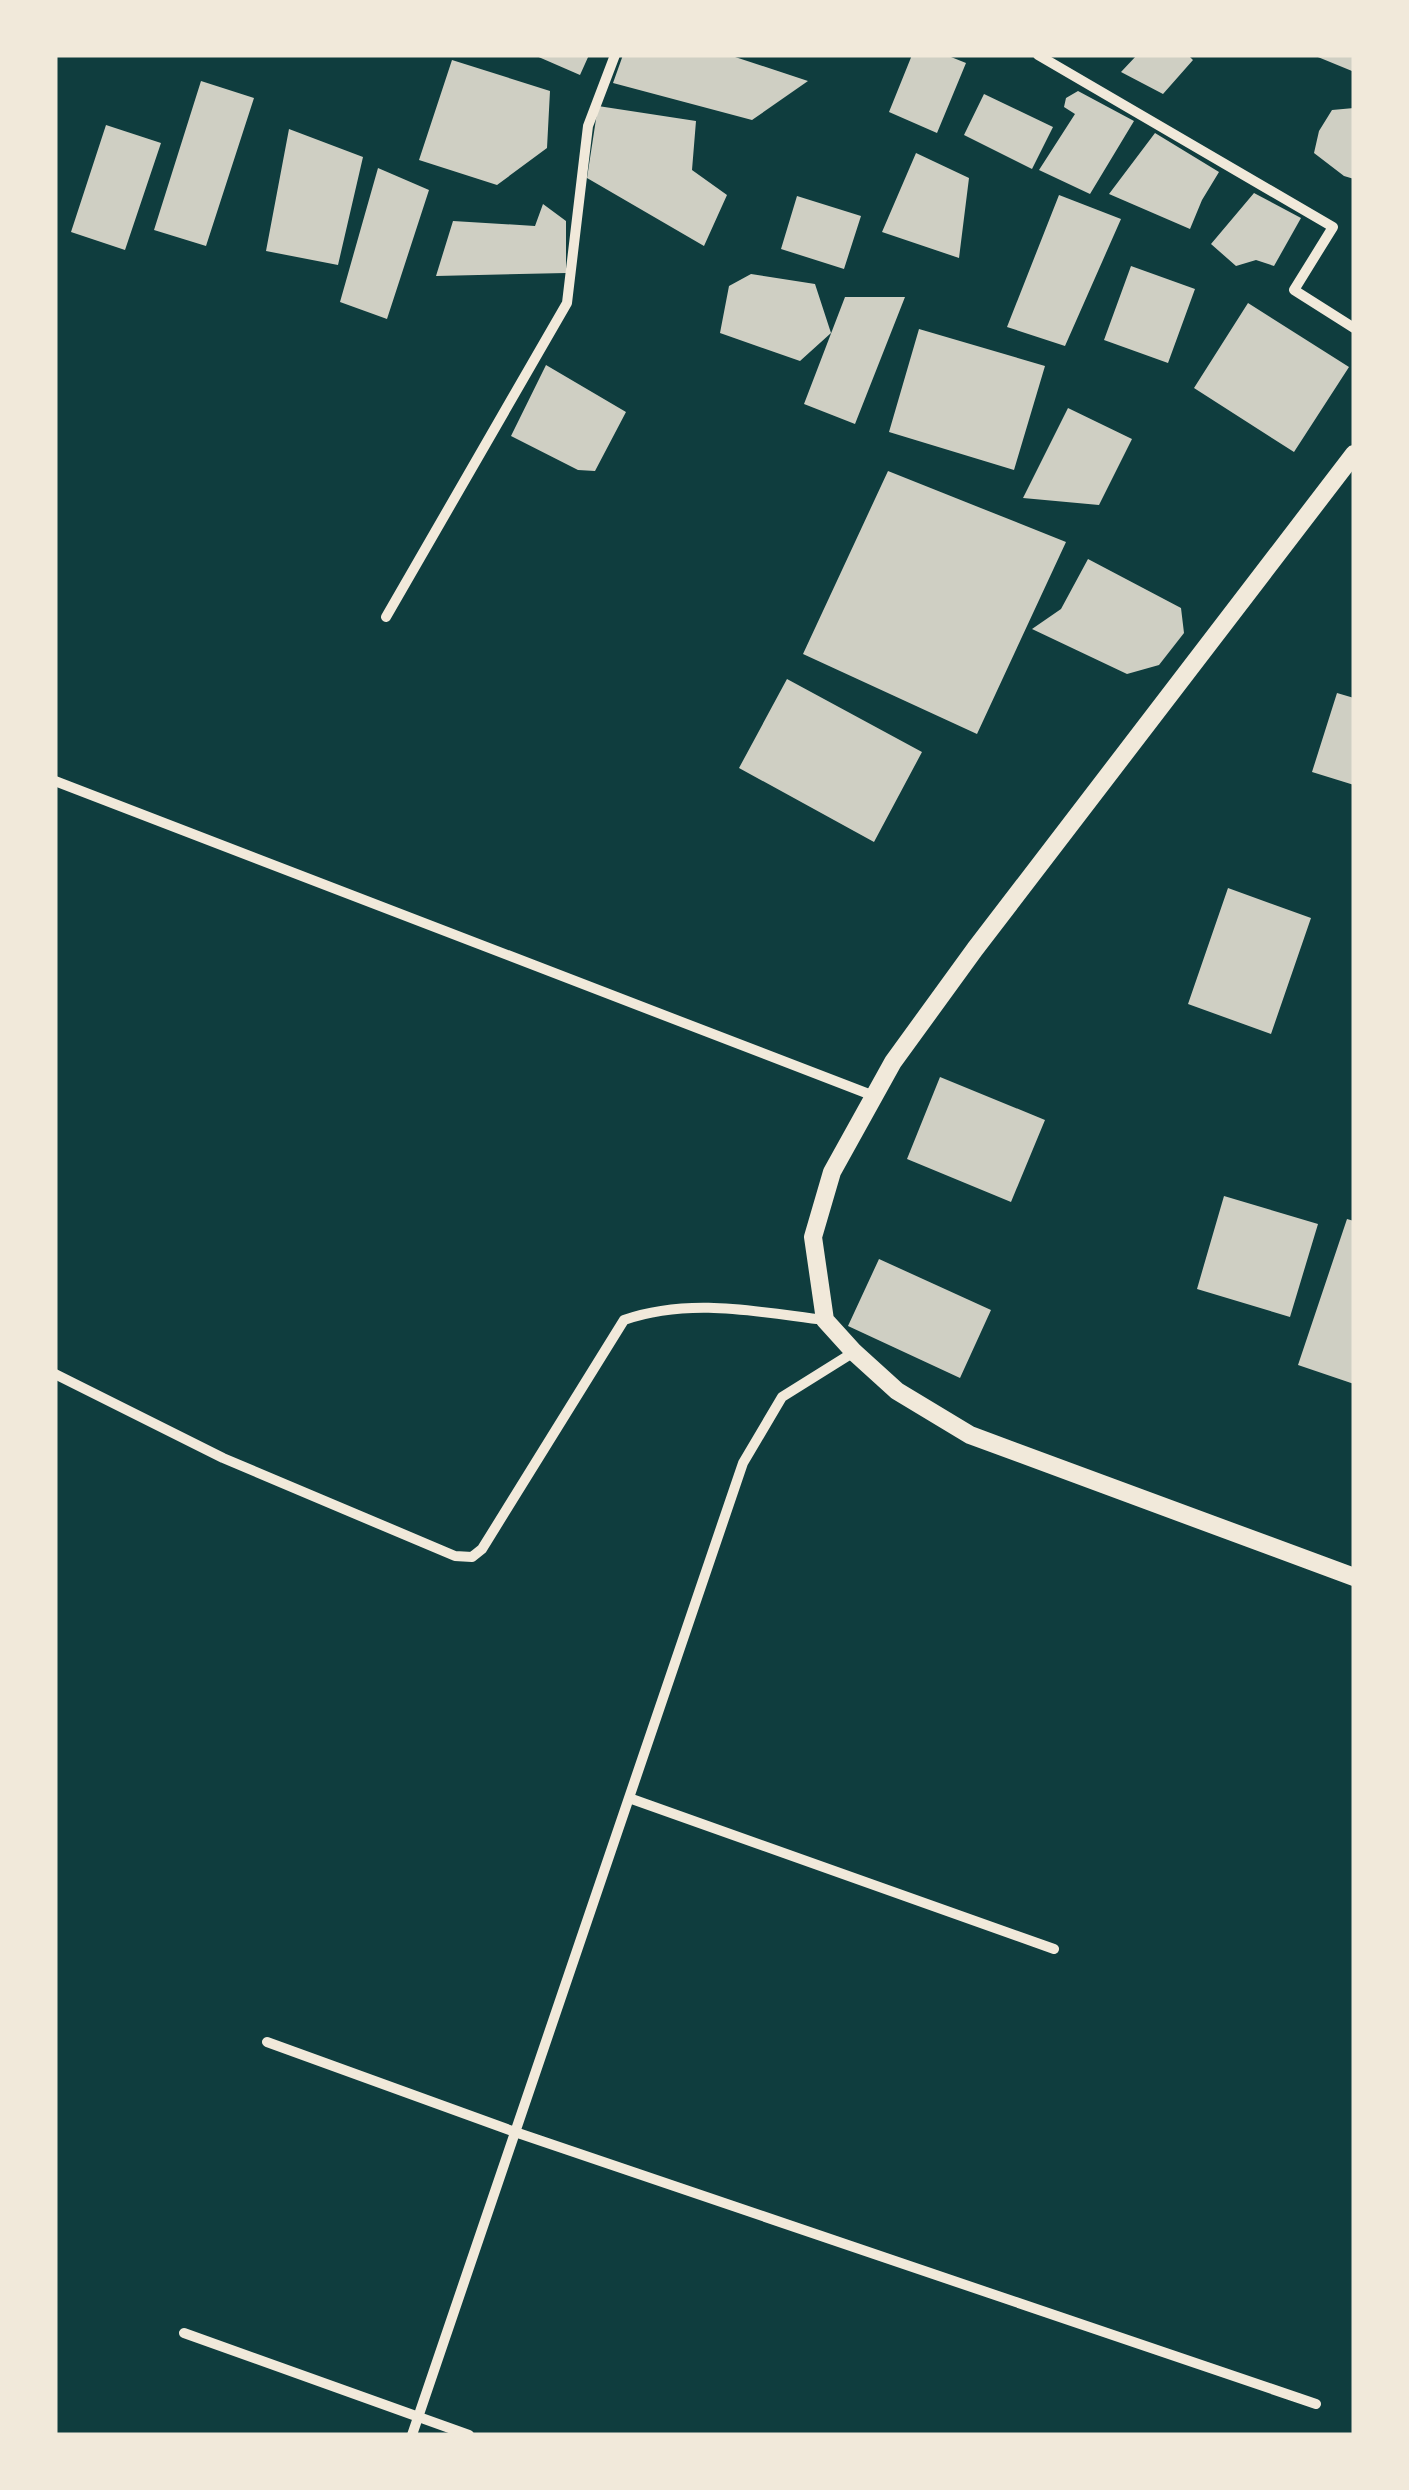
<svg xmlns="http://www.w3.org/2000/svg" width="1409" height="2490" viewBox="0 0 1409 2490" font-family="'IBM Plex Sans',sans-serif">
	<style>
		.building { fill: #cfcfc3 }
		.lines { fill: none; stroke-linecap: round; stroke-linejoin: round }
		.minor { stroke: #f1e9da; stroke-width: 10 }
		.tertiary { stroke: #f1e9da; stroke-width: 18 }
	</style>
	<rect width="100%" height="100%" fill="#0f3d3e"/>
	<path class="building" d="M 534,55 L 589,55 L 580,75 Z
		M 623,55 L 729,55 L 808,81 L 752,120 L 613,83 Z
		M 912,55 L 946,55 L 966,63 L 937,133 L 889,112 Z
		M 1137,55 L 1188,55 L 1193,60 L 1163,94 L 1121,72 Z
		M 1313,55 L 1354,55 L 1354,67 L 1352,71 Z
		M 452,60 L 550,91 L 547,148 L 497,185 L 419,160 Z
		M 201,81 L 254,98 L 206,246 L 154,230 Z
		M 1078,91 L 1134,121 L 1090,194 L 1039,170 L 1075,114 L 1064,107 L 1066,98 Z
		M 984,94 L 1053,127 L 1032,169 L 964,135 Z
		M 598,106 L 696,121 L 692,170 L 727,195 L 704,246 L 587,178 Z
		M 1354,108 L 1354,179 L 1344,176 L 1314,153 L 1319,131 L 1332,110 Z
		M 106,125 L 161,143 L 125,250 L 71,232 Z
		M 289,129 L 363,157 L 338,265 L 266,251 Z
		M 1155,133 L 1219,172 L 1202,200 L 1190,229 L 1109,194 Z
		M 916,153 L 969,178 L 959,258 L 882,232 Z
		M 378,168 L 429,190 L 387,319 L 340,302 Z
		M 1254,193 L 1301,218 L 1274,266 L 1256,260 L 1236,266 L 1211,244 Z
		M 1059,195 L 1121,219 L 1065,346 L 1007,327 Z
		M 797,196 L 861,216 L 844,269 L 781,249 Z
		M 543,204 L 566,221 L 566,273 L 436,276 L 453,221 L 535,226 Z
		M 1131,266 L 1195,289 L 1168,363 L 1104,340 Z
		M 751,274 L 815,284 L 831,333 L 800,361 L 720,333 L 729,286 Z
		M 845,297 L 905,297 L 855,424 L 804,404 Z
		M 1248,303 L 1349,367 L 1294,452 L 1194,388 Z
		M 919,329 L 1045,366 L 1014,470 L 889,432 Z
		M 546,365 L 626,412 L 595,471 L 578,470 L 511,436 Z
		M 1068,408 L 1132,439 L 1099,505 L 1023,498 Z
		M 888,471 L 1066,542 L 977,734 L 803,654 Z
		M 1088,559 L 1181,608 L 1184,633 L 1159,665 L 1127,674 L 1032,629 L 1061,609 Z
		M 787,679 L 922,752 L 874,842 L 739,768 Z
		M 1337,693 L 1354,698 L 1354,785 L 1312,772 Z
		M 1228,888 L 1311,918 L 1271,1034 L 1188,1004 Z
		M 940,1077 L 1045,1120 L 1011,1202 L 907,1159 Z
		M 1224,1196 L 1318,1224 L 1290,1317 L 1197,1289 Z
		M 1347,1219 L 1354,1221 L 1354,1384 L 1298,1365 Z
		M 879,1259 L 991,1310 L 960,1378 L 848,1326 Z"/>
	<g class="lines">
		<path class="minor" d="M 1038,55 L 1333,227 L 1294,290 L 1354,328
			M 386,617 L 567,303 L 588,126 L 615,55
			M 55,781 L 874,1096
			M 55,1374 L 223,1458 L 455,1556 L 472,1557 L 482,1549 L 624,1320 C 690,1297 758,1312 825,1320
			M 629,1798 L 1054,1949
			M 267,2042 L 515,2132 L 1316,2404
			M 184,2333 L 469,2435
			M 412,2435 L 743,1463 L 782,1397 L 854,1352"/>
		<path class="tertiary" d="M 1354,454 L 975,949 L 893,1062 L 832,1172 L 813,1237 L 825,1320 L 854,1352 L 897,1391 L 970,1435 L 1354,1577"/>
	</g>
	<rect width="1409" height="2490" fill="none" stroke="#f1e9da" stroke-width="115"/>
</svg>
